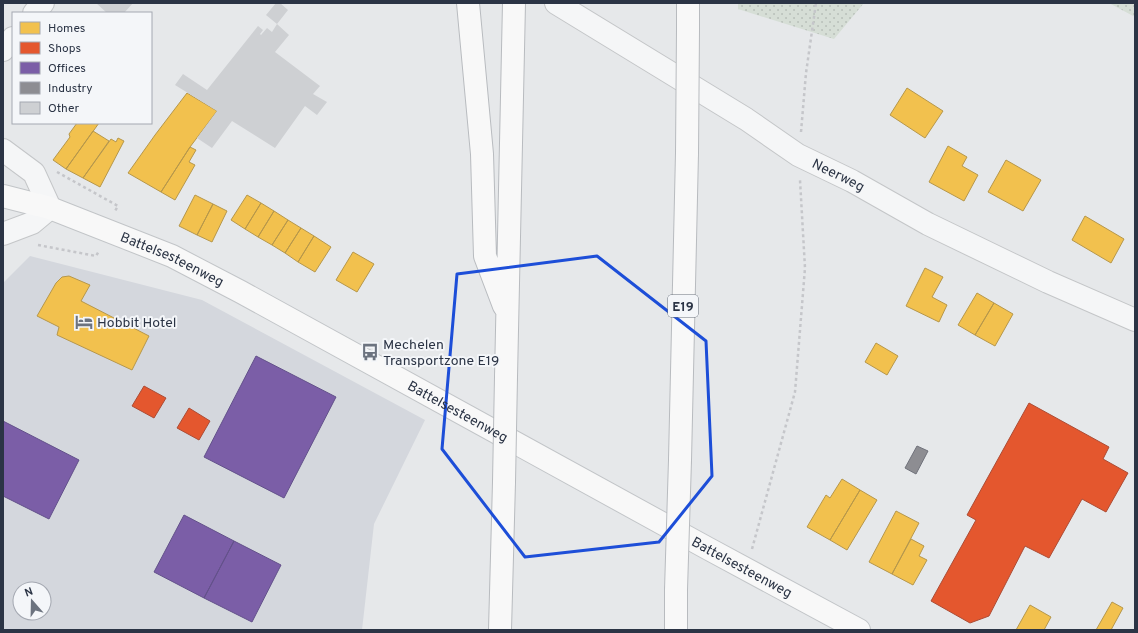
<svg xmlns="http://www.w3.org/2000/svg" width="1138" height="633" viewBox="0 0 1138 633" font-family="Overpass,sans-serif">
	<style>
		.built { fill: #d4d7dd; fill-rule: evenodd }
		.grass { fill: url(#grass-dots) }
		.homes { fill: #f2c14e; stroke: #b6974b }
		.shops { fill: #e4572e; stroke: #ac4c35 }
		.offices { fill: #7b5ea7; stroke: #63518a }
		.industry { fill: #8d8d92; stroke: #70727b }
		.building { fill: #ced0d3 }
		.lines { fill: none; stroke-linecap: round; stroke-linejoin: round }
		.minor-casing { stroke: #c4c6c8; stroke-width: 24 }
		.major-casing { stroke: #c2c5c8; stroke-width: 24 }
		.highway-casing { stroke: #b8bbbf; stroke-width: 24 }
		.path { stroke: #c5c6ca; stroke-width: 2.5; stroke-dasharray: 3 3; stroke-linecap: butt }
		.minor { stroke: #f5f6f7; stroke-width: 22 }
		.major { stroke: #f8f8f8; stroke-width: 22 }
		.highway { stroke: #f8f8f8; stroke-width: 22 }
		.highway-bridge-casing { stroke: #b8bbbf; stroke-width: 24; stroke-linecap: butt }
		.highway-bridge { stroke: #f8f8f8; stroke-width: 22 }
		.marked { fill: none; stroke: #1d4ed8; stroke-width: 3; stroke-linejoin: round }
		.labels { text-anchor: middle; stroke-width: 4; stroke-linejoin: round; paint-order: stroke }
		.shield { fill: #f4f6f9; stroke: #676e7b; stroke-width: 1 }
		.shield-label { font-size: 13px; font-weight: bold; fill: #2b3445 }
		.street-label { font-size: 14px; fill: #2b3445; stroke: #f4f6f9 }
		.poi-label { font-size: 14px; fill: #2b3445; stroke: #f4f6f9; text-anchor: start }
	</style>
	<defs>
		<pattern id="grass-dots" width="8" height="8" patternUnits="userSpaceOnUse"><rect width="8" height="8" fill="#d6ded6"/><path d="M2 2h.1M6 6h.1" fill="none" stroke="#b8bfb9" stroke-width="1.8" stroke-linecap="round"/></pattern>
	</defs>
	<rect width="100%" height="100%" fill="#e6e8ea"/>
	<path class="built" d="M 30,256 L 202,300 L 425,420 L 374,524 L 362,630 L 3,630 L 3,283 ZM 20,589 L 44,589 L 44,613 L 20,613 Z"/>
	<path class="grass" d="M 738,3 L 864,3 L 834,39 L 738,9 Z
		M 1109,3 L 1135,3 L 1135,17 Z"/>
	<path class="homes" d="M 907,88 L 943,111 L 925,138 L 890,115 Z
		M 187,93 L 217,111 L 190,147 L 161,192 L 128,173 L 155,135 Z
		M 77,123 L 99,123 L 66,169 L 53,160 L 70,137 L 69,134 Z
		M 93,131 L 109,141 L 83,178 L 66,169 Z
		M 118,138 L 124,141 L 100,187 L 83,178 L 111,139 L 116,142 Z
		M 948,146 L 967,157 L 962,166 L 978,175 L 964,201 L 929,182 Z
		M 190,147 L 196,150 L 189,162 L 195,165 L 175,200 L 161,192 Z
		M 1006,160 L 1041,180 L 1023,211 L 988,192 Z
		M 195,195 L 213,204 L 197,235 L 179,226 Z
		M 247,195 L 261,203 L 245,229 L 231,220 Z
		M 261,203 L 274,211 L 258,237 L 245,229 Z
		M 213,204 L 227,211 L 212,242 L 197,235 Z
		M 274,211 L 288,220 L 272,245 L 258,237 Z
		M 1085,216 L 1124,239 L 1111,263 L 1072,240 Z
		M 288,220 L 301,228 L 285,253 L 272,245 Z
		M 301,228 L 314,236 L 298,262 L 285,253 Z
		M 314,236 L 331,247 L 315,272 L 298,262 Z
		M 353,252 L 374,264 L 357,292 L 336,280 Z
		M 925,268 L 943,277 L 932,297 L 947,305 L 939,322 L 906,306 Z
		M 69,276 L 90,285 L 81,301 L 149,336 L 132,370 L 57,335 L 59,327 L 37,316 L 56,283 L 62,277 Z
		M 977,293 L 994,303 L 975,335 L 958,325 Z
		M 994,303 L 1013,314 L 995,346 L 975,335 Z
		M 876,343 L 898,356 L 887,375 L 865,362 Z
		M 842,479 L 860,490 L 830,540 L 807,527 L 826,495 L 830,498 Z
		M 860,490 L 877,500 L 847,550 L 830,540 Z
		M 896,511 L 919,523 L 892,574 L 869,562 Z
		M 911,539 L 924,546 L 919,556 L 927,560 L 913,585 L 892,574 Z
		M 1112,602 L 1123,608 L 1111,630 L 1096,630 Z
		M 1030,605 L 1051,617 L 1044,630 L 1016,630 Z"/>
	<path class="shops" d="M 144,386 L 166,398 L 154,418 L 132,406 Z
		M 1029,403 L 1109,447 L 1103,459 L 1128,473 L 1106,512 L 1082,499 L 1049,558 L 1025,546 L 989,616 L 970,623 L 931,601 L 976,520 L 967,515 Z
		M 189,408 L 210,421 L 199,440 L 177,428 Z"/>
	<path class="offices" d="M 256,356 L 336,397 L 284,498 L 204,457 Z
		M 3,421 L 79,460 L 49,519 L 3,496 Z
		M 184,515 L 234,541 L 204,598 L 154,572 Z
		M 234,541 L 281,565 L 252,622 L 204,598 Z"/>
	<path class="industry" d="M 917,446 L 928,451 L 916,474 L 905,468 Z"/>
	<path class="building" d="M 96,3 L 133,3 L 124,13 L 107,13 Z
		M 276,3 L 280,3 L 288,10 L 277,24 L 266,15 Z
		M 277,24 L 289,35 L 275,52 L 320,86 L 313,94 L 327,102 L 317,115 L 305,106 L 275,148 L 232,121 L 212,148 L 197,138 L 217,111 L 175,85 L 183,74 L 207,90 L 258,26 L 263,30 L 260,34 L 261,35 L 267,28 L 272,32 Z"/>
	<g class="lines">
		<g class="minor-casing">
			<g id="minor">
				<path id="s1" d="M 556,3 L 746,119 L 798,155 L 852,181 L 928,224 L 1048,282 L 1135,320"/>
				<path d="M 34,13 L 43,3"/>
				<path d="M 3,50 L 13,38"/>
				<path d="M 3,150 L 34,173 L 50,208 L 32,223 L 3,234"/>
			</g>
		</g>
		<g class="major-casing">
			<g id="major">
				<path id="s2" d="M 3,196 L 50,208 L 172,256 L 241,292 L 707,548 L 859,630"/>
			</g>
		</g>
		<g class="highway-casing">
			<path id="highway" d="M 468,3 L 482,154 L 485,256 L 504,306
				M 688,30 L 688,3
				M 506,377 L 514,3
				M 680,460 L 687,153
				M 500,630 L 504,482
				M 676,630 L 676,590"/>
		</g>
		<path class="path" d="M 801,132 L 806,73 L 816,3
			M 57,172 L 118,206 L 115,211
			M 38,245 L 96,256 L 99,251
			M 752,549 L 795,392 L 805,268 L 800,180"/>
		<use href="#minor" class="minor"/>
		<use href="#major" class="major"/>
		<use href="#highway" class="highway"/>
		<g class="highway-bridge-casing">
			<path id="highway-bridge" d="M 687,153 L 688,30
				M 504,482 L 506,377
				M 676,590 L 680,460"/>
		</g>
		<use href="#highway-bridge" class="highway-bridge"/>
	</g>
	<path class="marked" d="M 597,256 L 706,341 L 712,476 L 659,542 L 525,557 L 442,449 L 457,274 Z"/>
	<defs>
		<g id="hotel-bare" transform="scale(1.38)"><path d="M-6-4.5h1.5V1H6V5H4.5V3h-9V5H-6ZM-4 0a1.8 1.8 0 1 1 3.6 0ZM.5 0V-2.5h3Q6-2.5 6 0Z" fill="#6c737f" stroke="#f4f6f9" stroke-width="2.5" paint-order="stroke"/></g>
		<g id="bus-bare" transform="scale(1.38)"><path d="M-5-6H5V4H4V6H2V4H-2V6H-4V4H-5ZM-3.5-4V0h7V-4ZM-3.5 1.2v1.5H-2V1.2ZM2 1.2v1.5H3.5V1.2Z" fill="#6c737f" stroke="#f4f6f9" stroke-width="2.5" paint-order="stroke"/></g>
	</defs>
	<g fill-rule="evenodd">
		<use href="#hotel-bare" x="84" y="322"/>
		<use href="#bus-bare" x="370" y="352"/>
	</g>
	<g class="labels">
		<rect class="shield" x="668" y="295" width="30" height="22" rx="3"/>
		<g class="shield-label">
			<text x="683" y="311">E19</text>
		</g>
		<g class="street-label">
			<text dy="5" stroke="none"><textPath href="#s1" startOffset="331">Neerweg</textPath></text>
			<text dy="5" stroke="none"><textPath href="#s2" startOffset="181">Battelsesteenweg</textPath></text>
			<text dy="5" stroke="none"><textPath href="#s2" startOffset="505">Battelsesteenweg</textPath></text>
			<text dy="5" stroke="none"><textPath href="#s2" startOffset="829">Battelsesteenweg</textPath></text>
		</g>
		<g class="poi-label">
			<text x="97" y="327">Hobbit Hotel</text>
			<text x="383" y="349">Mechelen<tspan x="383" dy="16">Transportzone E19</tspan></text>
		</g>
	</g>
	<rect width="1138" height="633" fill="none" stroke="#2b3445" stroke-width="8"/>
	<rect x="12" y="12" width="140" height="112" fill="#f4f6f9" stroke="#a4a8b1"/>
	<rect x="20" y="22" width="20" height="12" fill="#f2c14e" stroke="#a4a8b1"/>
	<text x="48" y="32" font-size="12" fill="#2b3445">Homes</text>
	<rect x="20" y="42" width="20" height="12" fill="#e4572e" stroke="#a4a8b1"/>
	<text x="48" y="52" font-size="12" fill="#2b3445">Shops</text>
	<rect x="20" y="62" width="20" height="12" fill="#7b5ea7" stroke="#a4a8b1"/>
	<text x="48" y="72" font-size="12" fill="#2b3445">Offices</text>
	<rect x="20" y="82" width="20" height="12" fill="#8d8d92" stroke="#a4a8b1"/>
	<text x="48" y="92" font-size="12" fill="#2b3445">Industry</text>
	<rect x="20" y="102" width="20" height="12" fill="#ced0d3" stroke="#a4a8b1"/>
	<text x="48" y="112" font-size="12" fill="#2b3445">Other</text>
	<g transform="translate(32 601) rotate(340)"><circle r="19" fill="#f4f6f9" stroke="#a4a8b1"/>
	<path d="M0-3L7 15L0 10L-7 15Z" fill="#6c737f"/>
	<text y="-6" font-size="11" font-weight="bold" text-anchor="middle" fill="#2b3445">N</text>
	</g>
</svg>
